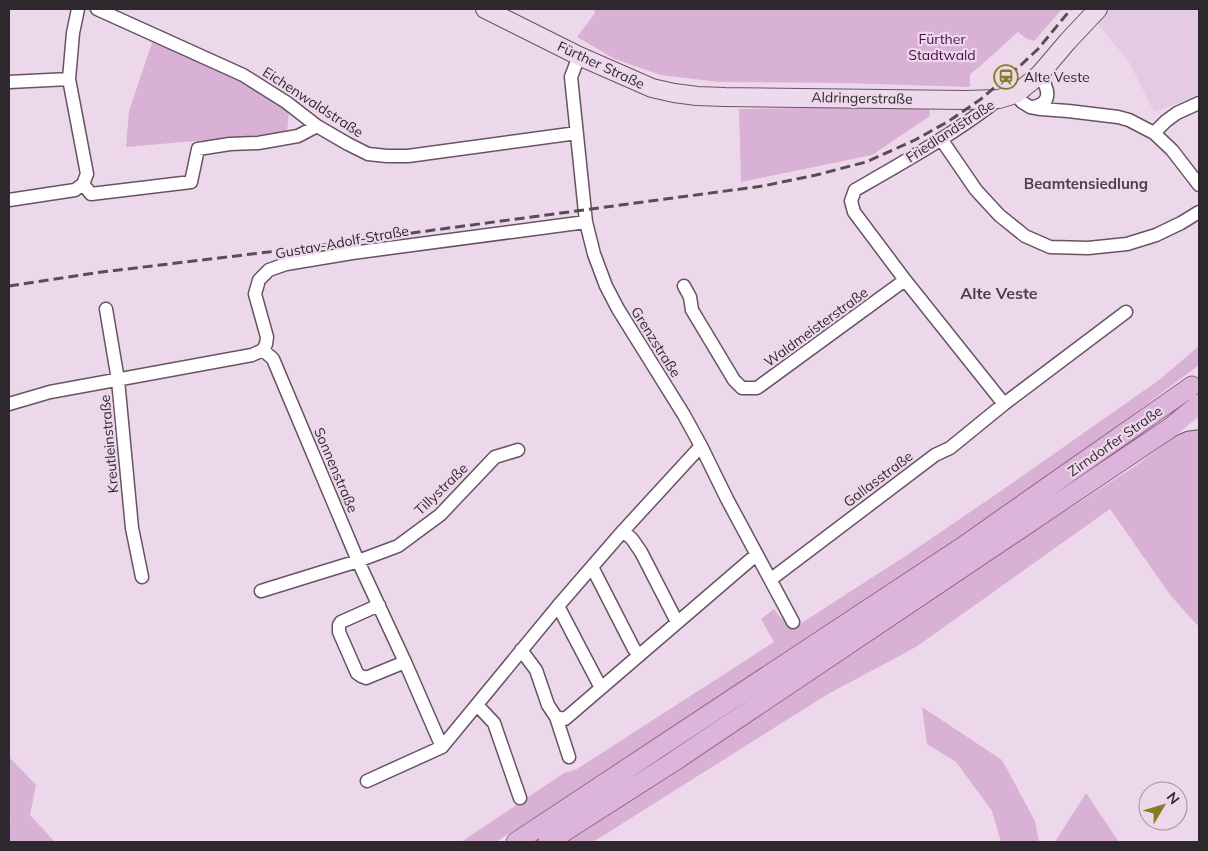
<svg xmlns="http://www.w3.org/2000/svg" width="1208" height="851" viewBox="0 0 1208 851" font-family="Mulish,sans-serif">
	<style>
		.built { fill: #e5cae3 }
		.green { fill: #d8b1d5 }
		.lines { fill: none; stroke-linecap: round; stroke-linejoin: round }
		.minor-casing { stroke: #665465; stroke-width: 15 }
		.secondary-casing { stroke: #665465; stroke-width: 20 }
		.primary-casing { stroke: #92648f; stroke-width: 21 }
		.minor { stroke: #fff; stroke-width: 12 }
		.secondary { stroke: #eedaed; stroke-width: 18 }
		.primary { stroke: #ddb5da; stroke-width: 19 }
		.rail { stroke: #584d57; stroke-width: 3; stroke-dasharray: 10 5; stroke-linecap: butt }
		.labels { text-anchor: middle; stroke-width: 4.5; stroke-linejoin: round; paint-order: stroke }
		.park-label { font-size: 14px; fill: #4e084d; stroke: #edd8eb }
		.street-label { font-size: 14px; fill: #30282f; stroke: #edd8eb }
		.poi-label { font-size: 14px; fill: #30282f; stroke: #edd8eb; text-anchor: start }
		.neighbourhood-label { font-size: 15px; font-weight: bold; fill: #4e3d4c; stroke: #edd8eb }
		.quarter-label { font-size: 16px; font-weight: bold; fill: #4e3d4c; stroke: #edd8eb }
	</style>
	<rect width="100%" height="100%" fill="#edd8eb"/>
	<path class="built" d="M 1110,9 L 1199,9 L 1199,95 L 1154,112 L 1129,62 L 1097,23 Z"/>
	<path class="green" d="M 594,9 L 1062,9 L 1034,41 L 1027,39 L 1018,32 L 978,68 L 970,74 L 970,87 L 842,83 L 719,82 L 661,75 L 615,59 L 577,37 L 595,13 Z
		M 153,40 L 207,62 L 289,110 L 287,133 L 126,147 L 129,111 Z
		M 929,106 L 930,116 L 872,155 L 741,182 L 739,109 Z
		M 1199,346 L 1199,365 L 1108,433 L 959,539 L 496,842 L 461,842 L 564,773 L 577,769 L 774,642 L 761,619 L 774,609 L 779,616 L 790,626 L 800,624 L 907,555 L 1014,482 L 1159,380 Z
		M 1199,428 L 1199,627 L 1171,596 L 1110,509 L 916,647 L 828,694 L 593,842 L 567,842 L 984,564 L 1134,467 L 1180,433 Z
		M 922,707 L 1002,760 L 1035,821 L 1039,842 L 1001,842 L 992,811 L 956,762 L 927,744 Z
		M 9,757 L 36,785 L 30,815 L 55,842 L 9,842 L 9,827 L 11,821 L 9,819 Z
		M 1086,793 L 1119,842 L 1055,842 Z"/>
	<g class="lines">
		<g class="minor-casing">
			<path id="minor" d="M 78,9 L 73,33 L 69,79 L 87,174 L 83,184 L 91,194 L 191,182 L 198,149 L 230,144 L 258,143 L 298,136 L 317,126
				M 97,9 L 243,75 L 286,102 L 317,126 L 348,144 L 368,154 L 387,156 L 408,156 L 577,133
				M 579,56 L 571,77 L 586,222 L 594,254 L 606,286 L 618,309 L 684,415 L 701,446 L 727,499 L 793,622
				M 9,82 L 69,79
				M 1016,94 L 1022,102 L 1030,107 L 1041,109 L 1068,111 L 1118,117 L 1129,120 L 1154,133 L 1172,150 L 1199,185
				M 999,99 C 954,134 904,162 855,190 L 851,201 L 854,212 L 905,280 L 1004,404
				M 1033,107 C 1054,103 1048,87 1039,75
				M 1154,133 L 1166,121 L 1177,113 L 1199,103
				M 941,139 L 976,190 L 999,215 L 1025,236 L 1050,247 L 1088,248 L 1127,244 L 1156,235 L 1181,223 L 1199,212
				M 9,200 L 75,190 L 83,184
				M 684,286 L 690,297 L 692,310 L 734,380 L 742,388 L 757,388 L 905,280
				M 106,309 L 118,380 L 132,528 L 142,577
				M 263,350 L 273,359 L 358,561 L 405,662 L 442,747
				M 9,404 L 50,392 L 252,355 L 263,350 L 266,344 L 267,337 L 255,294 L 259,280 L 269,270 L 286,264 L 352,253 L 586,222
				M 623,531 L 632,539 L 641,552 L 677,622
				M 592,567 L 634,649 L 639,655
				M 770,579 L 774,577 L 935,455 L 950,448 L 1004,404 L 1126,312
				M 261,591 L 358,561 L 398,546 L 440,515 L 495,457 L 518,450
				M 379,605 L 341,622 L 339,625 L 339,632 L 357,673 L 361,676 L 366,678 L 405,662
				M 558,606 L 601,688
				M 521,650 L 536,670 L 548,705 L 556,717 L 565,719 L 756,555
				M 477,705 L 494,723 L 520,798
				M 556,717 L 569,757
				M 367,781 L 442,747 L 558,606 L 623,531 L 701,446"/>
		</g>
		<g class="secondary-casing">
			<path id="secondary" d="M 485,9 L 579,56 L 652,88 L 674,93 L 697,96 L 725,97 L 965,100 L 999,99 L 1016,94 L 1039,75 L 1068,41 L 1098,9
				M 1170,428 L 1184,422 L 1199,420"/>
		</g>
		<g class="primary-casing">
			<path id="primary" d="M 516,842 L 961,548 L 1192,386
				M 548,842 L 673,762 L 1170,428 L 1199,404"/>
		</g>
		<use href="#minor" class="minor"/>
		<use href="#secondary" class="secondary"/>
		<use href="#primary" class="primary"/>
		<path class="rail" d="M 9,286 L 102,272 L 277,251 L 763,186 L 816,175 L 866,162 L 915,140 L 949,121 L 981,99 L 1021,65 L 1038,49 L 1071,9"/>
	</g>
	<defs>
		<g id="station-ring" transform="scale(1.25)"><circle r="9.5" fill="#edd8eb" stroke="#867d23" stroke-width="1.5"/><path d="M-3-6H3Q5-6 5-4V2Q5 4 3 4L4.5 6H3L1.5 4h-3L-3 6H-4.5L-3 4Q-5 4-5 2V-4Q-5-6-3-6ZM-3.5-4v3h7v-3ZM-3.5 1v1.5H-2V1ZM2 1v1.5H3.5V1Z" fill="#867d23"/></g>
	</defs>
	<g fill-rule="evenodd">
		<use href="#station-ring" x="1006" y="77"/>
	</g>
	<g class="labels">
		<g class="park-label">
			<text x="942" y="44">Fürther<tspan x="942" dy="16">Stadtwald</tspan></text>
		</g>
		<g class="street-label">
			<text transform="translate(601 65) rotate(25)" y="5">Fürther Straße</text>
			<text transform="translate(862 98) rotate(1)" y="5">Aldringerstraße</text>
			<text transform="translate(313 102) rotate(33)" y="5">Eichenwaldstraße</text>
			<text transform="translate(950 131) rotate(-33)" y="5">Friedlandstraße</text>
			<text transform="translate(342 242) rotate(-10)" y="5">Gustav-Adolf-Straße</text>
			<text transform="translate(816 327) rotate(-36)" y="5">Waldmeisterstraße</text>
			<text transform="translate(656 342) rotate(58)" y="5">Grenzstraße</text>
			<text transform="translate(1115 441) rotate(-35)" y="5">Zirndorfer Straße</text>
			<text transform="translate(109 444) rotate(-95)" y="5">Kreutleinstraße</text>
			<text transform="translate(336 470) rotate(67)" y="5">Sonnenstraße</text>
			<text transform="translate(878 479) rotate(-37)" y="5">Gallasstraße</text>
			<text transform="translate(441 489) rotate(-44)" y="5">Tillystraße</text>
		</g>
		<g class="poi-label">
			<text x="1024" y="82">Alte Veste</text>
		</g>
		<g class="neighbourhood-label">
			<text x="1086" y="189">Beamtensiedlung</text>
		</g>
		<g class="quarter-label">
			<text x="999" y="299">Alte Veste</text>
		</g>
	</g>
	<rect width="1208" height="851" fill="none" stroke="#30282f" stroke-width="20"/>
	<g transform="translate(1163 806) rotate(52)"><circle r="24" fill="#edd8eb" stroke="#a192a0"/>
	<path d="M0-4L9 19L0 12L-9 19Z" fill="#867d23"/>
	<text y="-8" font-size="14" font-weight="bold" text-anchor="middle" fill="#30282f">N</text>
	</g>
</svg>
